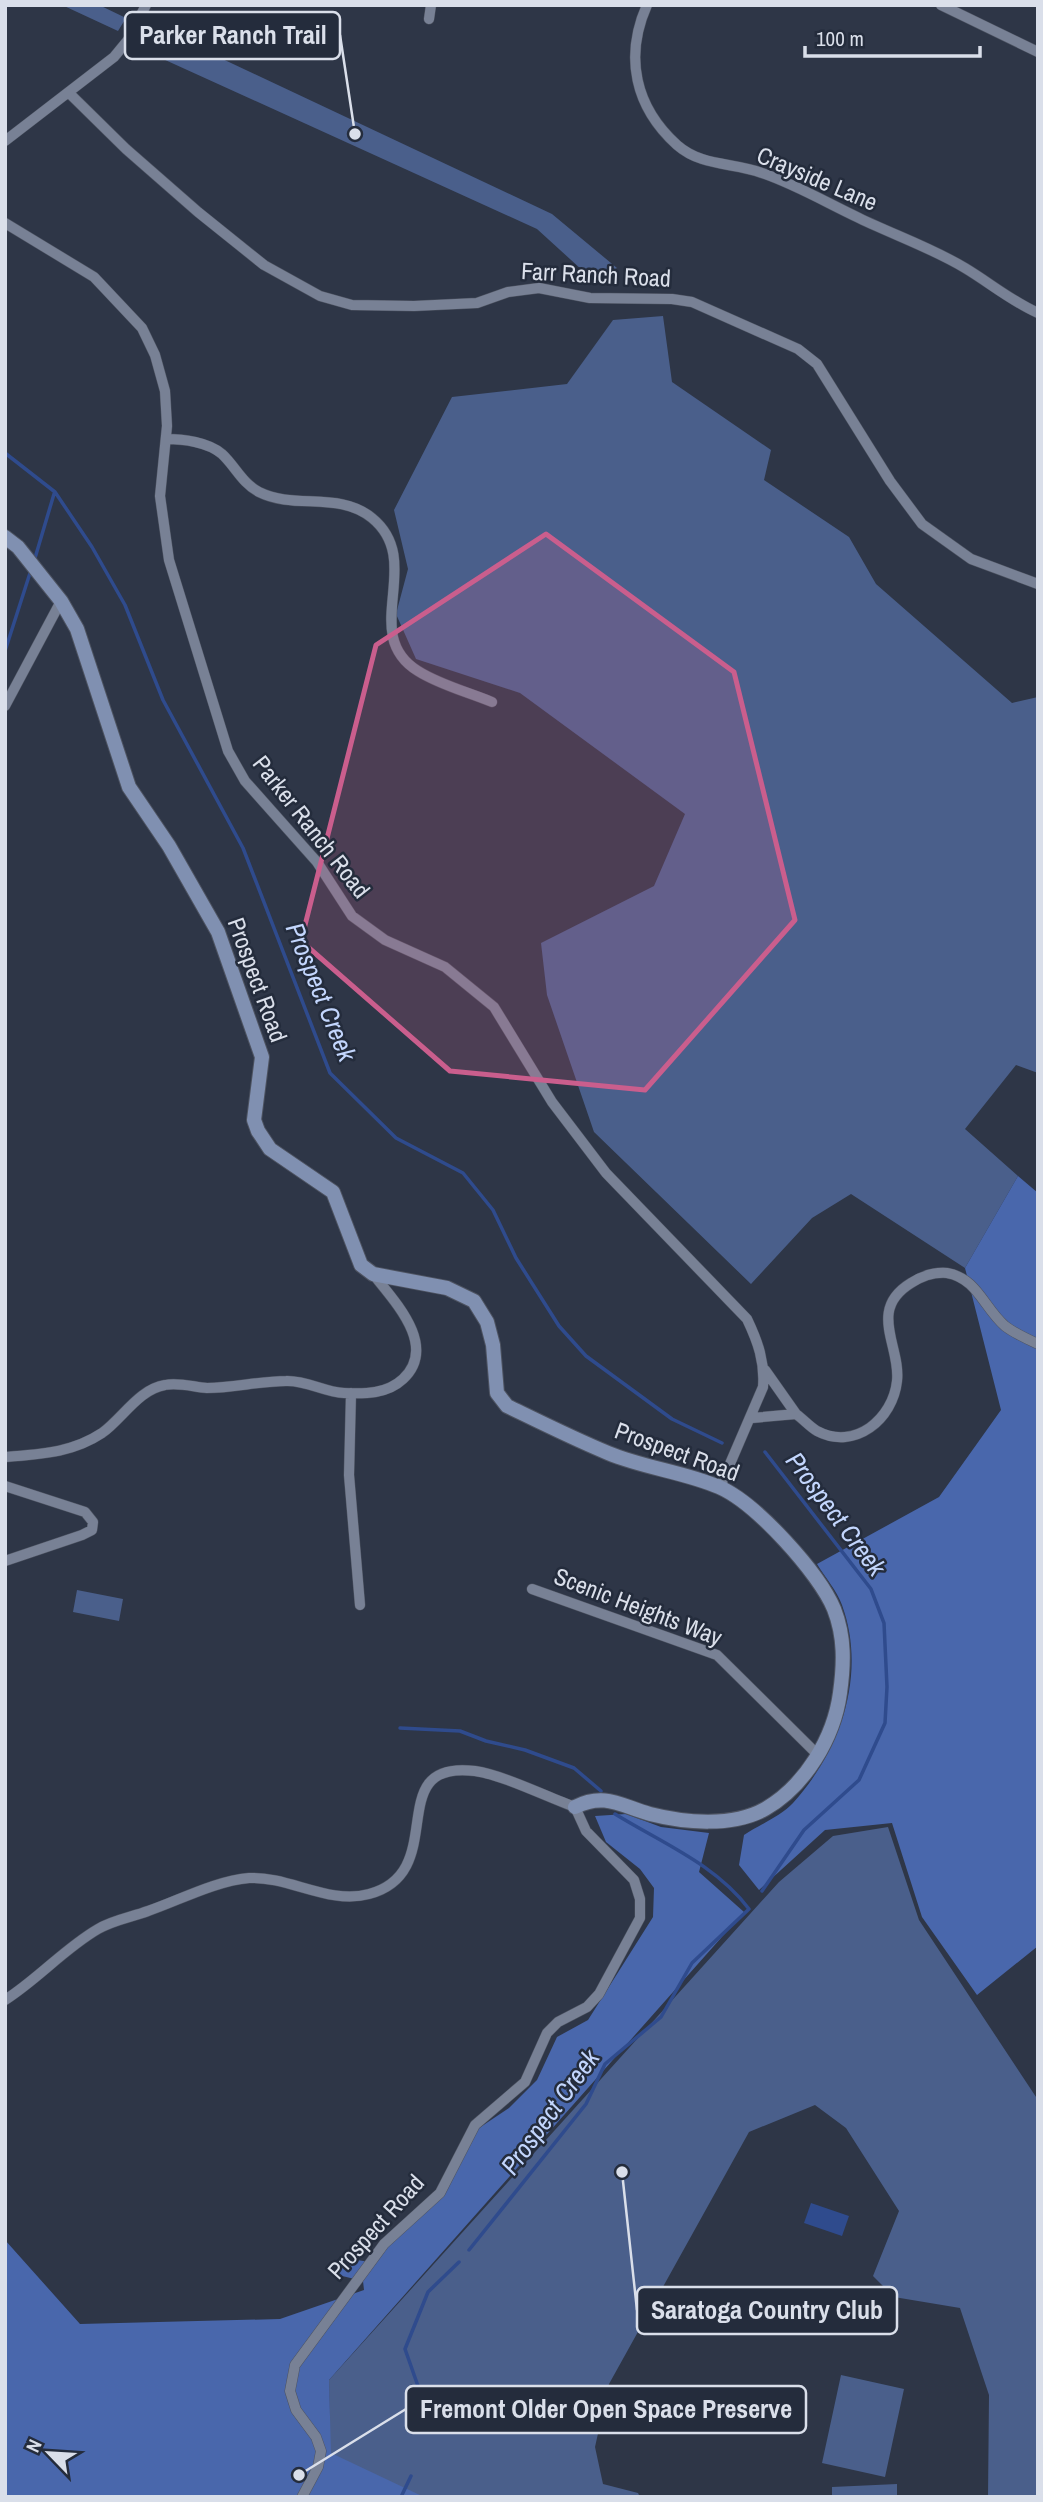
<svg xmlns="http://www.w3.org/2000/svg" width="1043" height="2502" viewBox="0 0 1043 2502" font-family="'Archivo Narrow',sans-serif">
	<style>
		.green { fill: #4a5f8b }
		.forest { fill: #4967ac }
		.water { fill: #2f4b8d }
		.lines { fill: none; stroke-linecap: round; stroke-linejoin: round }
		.stream { stroke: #2f4b8d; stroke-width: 3.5 }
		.street-casing { stroke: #4d5361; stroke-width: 11 }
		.secondary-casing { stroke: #4d5361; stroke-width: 16 }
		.street { stroke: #788195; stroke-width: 10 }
		.secondary { stroke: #8090b1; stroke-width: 14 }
		.marked { fill: #ca5e8d; fill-opacity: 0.2; stroke: #ca5e8d; stroke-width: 5; stroke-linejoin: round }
		.labels { text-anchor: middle; stroke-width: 5; stroke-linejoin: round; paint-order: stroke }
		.street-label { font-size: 24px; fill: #dadfea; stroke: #242c3c }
		.water-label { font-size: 26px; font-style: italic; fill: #c3d6fd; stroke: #242c3c }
		.leader { fill: none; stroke: #dadfea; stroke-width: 2.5 }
		.callout-dot { fill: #dadfea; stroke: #242c3c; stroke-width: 2.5 }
		.callout { fill: #242c3c; stroke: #dadfea; stroke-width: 2.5 }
		.callout-label { font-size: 26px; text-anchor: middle; font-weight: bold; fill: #dadfea }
	</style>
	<rect width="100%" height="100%" fill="#2e3647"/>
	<path class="green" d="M 62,5 L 99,5 L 126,18 L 118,31 Z
		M 163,31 L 552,214 L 617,268 L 593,280 L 537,229 L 152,54 Z
		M 663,316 L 672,382 L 771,450 L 764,480 L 849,537 L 876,584 L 1012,703 L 1038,697 L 1038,1073 L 1016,1065 L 965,1129 L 1018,1176 L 965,1268 L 851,1194 L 812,1218 L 751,1284 L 594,1132 L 547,995 L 541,943 L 654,886 L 685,814 L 520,693 L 416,659 L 396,614 L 408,569 L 394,510 L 452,397 L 567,384 L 613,320 Z
		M 77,1590 L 123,1599 L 119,1621 L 73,1612 Z
		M 888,1827 L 919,1920 L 1038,2100 L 1038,2497 L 988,2497 L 989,2395 L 960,2308 L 894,2297 L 873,2276 L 899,2211 L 846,2128 L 815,2105 L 749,2132 L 609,2384 L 595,2447 L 603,2484 L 638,2493 L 640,2497 L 211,2497 L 330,2453 L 329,2380 L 779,1882 L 833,1836 Z
		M 841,2375 L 904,2389 L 885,2477 L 822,2463 Z
		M 897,2484 L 897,2497 L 832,2497 L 832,2487 Z"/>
	<path class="forest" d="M 1018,1176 L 1038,1193 L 1038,1946 L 977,1995 L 922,1917 L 892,1823 L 825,1830 L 759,1890 L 739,1865 L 744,1835 C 759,1825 781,1816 793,1803 C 841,1750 867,1674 842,1605 C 837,1591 825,1577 817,1564 L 939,1497 L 1001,1410 L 965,1268 Z
		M 626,1814 L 661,1827 L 709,1833 L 699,1872 L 744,1912 L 329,2380 L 331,2453 L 424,2497 L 5,2497 L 5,2240 L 80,2324 L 280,2319 L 364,2290 L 363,2281 L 338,2275 L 343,2258 L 370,2262 L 442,2196 L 479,2128 L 509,2108 L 537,2080 L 557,2037 L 588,2020 L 653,1917 L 654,1888 L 640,1869 L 606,1842 L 595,1816 Z"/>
	<path class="water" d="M 811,2203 L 849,2216 L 842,2236 L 804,2223 Z"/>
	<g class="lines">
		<path class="stream" d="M 5,453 L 55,492 L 92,547 L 125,605 L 163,700 L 243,848 L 330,1073 L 396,1138 L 463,1173 L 493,1210 L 516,1258 L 559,1326 L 586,1356 L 672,1419 L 722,1443
			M 35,558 L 54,494
			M 5,651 L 31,570
			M 400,1728 L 460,1731 L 486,1741 L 525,1750 L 574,1768 L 601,1791
			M 762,1891 L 804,1830 L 859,1780 L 885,1723 L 887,1687 L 884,1623 L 871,1589 L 765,1452
			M 469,2250 L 586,2104 L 605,2064 L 661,2017 L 692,1963 L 749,1909 C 715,1864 662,1843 615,1814
			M 425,2406 L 405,2349 L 428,2292 L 459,2262
			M 401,2497 L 411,2476"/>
		<g class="street-casing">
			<path id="street" d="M 647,5 C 624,57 635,107 677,145 C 702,167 733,162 762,173 C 795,184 827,203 859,218 C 894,235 932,248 965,268 C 990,283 1011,301 1038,313
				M 941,5 L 1038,52
				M 429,19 L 431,5
				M 69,93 L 126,149 L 198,212 L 264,265 L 320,296 L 352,305 L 414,306 L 477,303 L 508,292 L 539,288 L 590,298 L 672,299 L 692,302 L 798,349 L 817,364 L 890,481 L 922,524 L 971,559 L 1038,584
				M 5,141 L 114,57 L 128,40 L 146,5
				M 5,223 L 94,277 L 142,328 L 155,355 L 165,391 L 167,426 L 160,496 L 169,560 L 228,751 L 245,781 L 317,862 L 352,916 L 385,940 L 445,967 L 494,1007 L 552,1102 L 606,1173 L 747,1319 C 758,1342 765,1362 763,1387 L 720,1487
				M 166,439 C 183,439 208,442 222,454 C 235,466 242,483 259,492 C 295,510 339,491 372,518 C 426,562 358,634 418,671 C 440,685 468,692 492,702
				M 5,706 L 61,601
				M 765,1370 L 796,1414
				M 351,1393 L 349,1475 L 360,1605
				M 752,1418 L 796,1414 C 803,1419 810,1427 817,1431 C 855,1451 893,1419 897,1381 C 901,1346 867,1310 911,1283 C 922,1276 934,1272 947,1273 C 977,1278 984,1308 1005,1326 C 1014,1333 1027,1339 1038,1344
				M 5,1457 C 40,1454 72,1453 102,1433 C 122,1419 139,1389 165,1385 C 178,1382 194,1387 207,1388 C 233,1388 260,1381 286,1381 C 306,1380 324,1392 344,1393 C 365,1394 387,1394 403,1379 C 438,1346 395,1302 373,1274
				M 5,1486 L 85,1512 L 93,1522 L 92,1530 L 82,1535 L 5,1561
				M 532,1589 L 717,1655 L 818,1755
				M 5,2000 C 38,1979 65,1948 98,1929 C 113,1920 132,1917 148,1911 C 180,1900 215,1881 249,1878 C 289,1876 329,1905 369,1894 C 452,1872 380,1759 475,1771 C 503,1775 547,1797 575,1807 L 586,1831 L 634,1880 L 640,1899 L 640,1918 L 599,1994 L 587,2007 L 558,2022 L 547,2033 L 525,2082 L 475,2125 L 440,2193 L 384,2244 L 295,2365 L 290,2391 L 296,2410 L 316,2437 L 321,2451 L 318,2467 L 302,2497"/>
		</g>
		<g class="secondary-casing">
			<path id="secondary" d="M 5,537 L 18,547 L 61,601 L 77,629 L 129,787 L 169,846 L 218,932 L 262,1057 L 254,1120 L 258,1131 L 270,1149 L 333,1192 L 361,1265 L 373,1274 L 447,1288 L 474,1301 L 487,1322 L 493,1345 L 497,1393 L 507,1406 C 540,1422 574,1439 608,1453 C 644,1468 684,1472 719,1487 C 756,1503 819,1573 834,1609 C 845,1637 844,1664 840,1693 C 834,1738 805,1786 765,1809 C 733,1827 685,1823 650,1814 C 621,1806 605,1792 575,1807"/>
		</g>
		<use href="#street" class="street"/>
		<use href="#secondary" class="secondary"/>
	</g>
	<path class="marked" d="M 546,534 L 734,672 L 795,920 L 645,1090 L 450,1071 L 301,941 L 376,645 Z"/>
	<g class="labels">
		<g class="street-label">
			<text transform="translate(817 179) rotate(23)" y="8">Crayside Lane</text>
			<text transform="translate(596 275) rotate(3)" y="8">Farr Ranch Road</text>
			<text transform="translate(311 827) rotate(52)" y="8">Parker Ranch Road</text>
			<text transform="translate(257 980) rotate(70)" y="8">Prospect Road</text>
			<text transform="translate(677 1452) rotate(20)" y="8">Prospect Road</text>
			<text transform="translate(638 1607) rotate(21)" y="8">Scenic Heights Way</text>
			<text transform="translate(376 2227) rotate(-48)" y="8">Prospect Road</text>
		</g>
		<g class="water-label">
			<text transform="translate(321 992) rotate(68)" y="9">Prospect Creek</text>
			<text transform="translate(836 1514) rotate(53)" y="9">Prospect Creek</text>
			<text transform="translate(550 2112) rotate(-54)" y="9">Prospect Creek</text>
		</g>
	</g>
	<path class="leader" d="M355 134L340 35M622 2172L637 2310M299 2475L406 2409"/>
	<g class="callout-dot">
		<circle cx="355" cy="134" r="7"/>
		<circle cx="622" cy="2172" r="7"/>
		<circle cx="299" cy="2475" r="7"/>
	</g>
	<g class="callout">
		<rect x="125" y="12" width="215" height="47" rx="7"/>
		<rect x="637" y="2287" width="260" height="47" rx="7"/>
		<rect x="406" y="2386" width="400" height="47" rx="7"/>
	</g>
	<g class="callout-label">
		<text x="233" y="44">Parker Ranch Trail</text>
		<text x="767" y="2319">Saratoga Country Club</text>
		<text x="606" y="2418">Fremont Older Open Space Preserve</text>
	</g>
	<rect width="1043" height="2502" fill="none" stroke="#dadfea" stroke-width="14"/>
	<g transform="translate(49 2453) rotate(295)" stroke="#242c3c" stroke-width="5" paint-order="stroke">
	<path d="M0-5L12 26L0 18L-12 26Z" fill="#dadfea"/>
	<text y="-10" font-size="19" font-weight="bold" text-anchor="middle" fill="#dadfea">N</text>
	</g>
	<path d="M805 46v10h175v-10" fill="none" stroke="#dadfea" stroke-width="3.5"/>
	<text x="816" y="46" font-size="21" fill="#dadfea" stroke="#242c3c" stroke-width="5" paint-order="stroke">100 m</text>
</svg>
